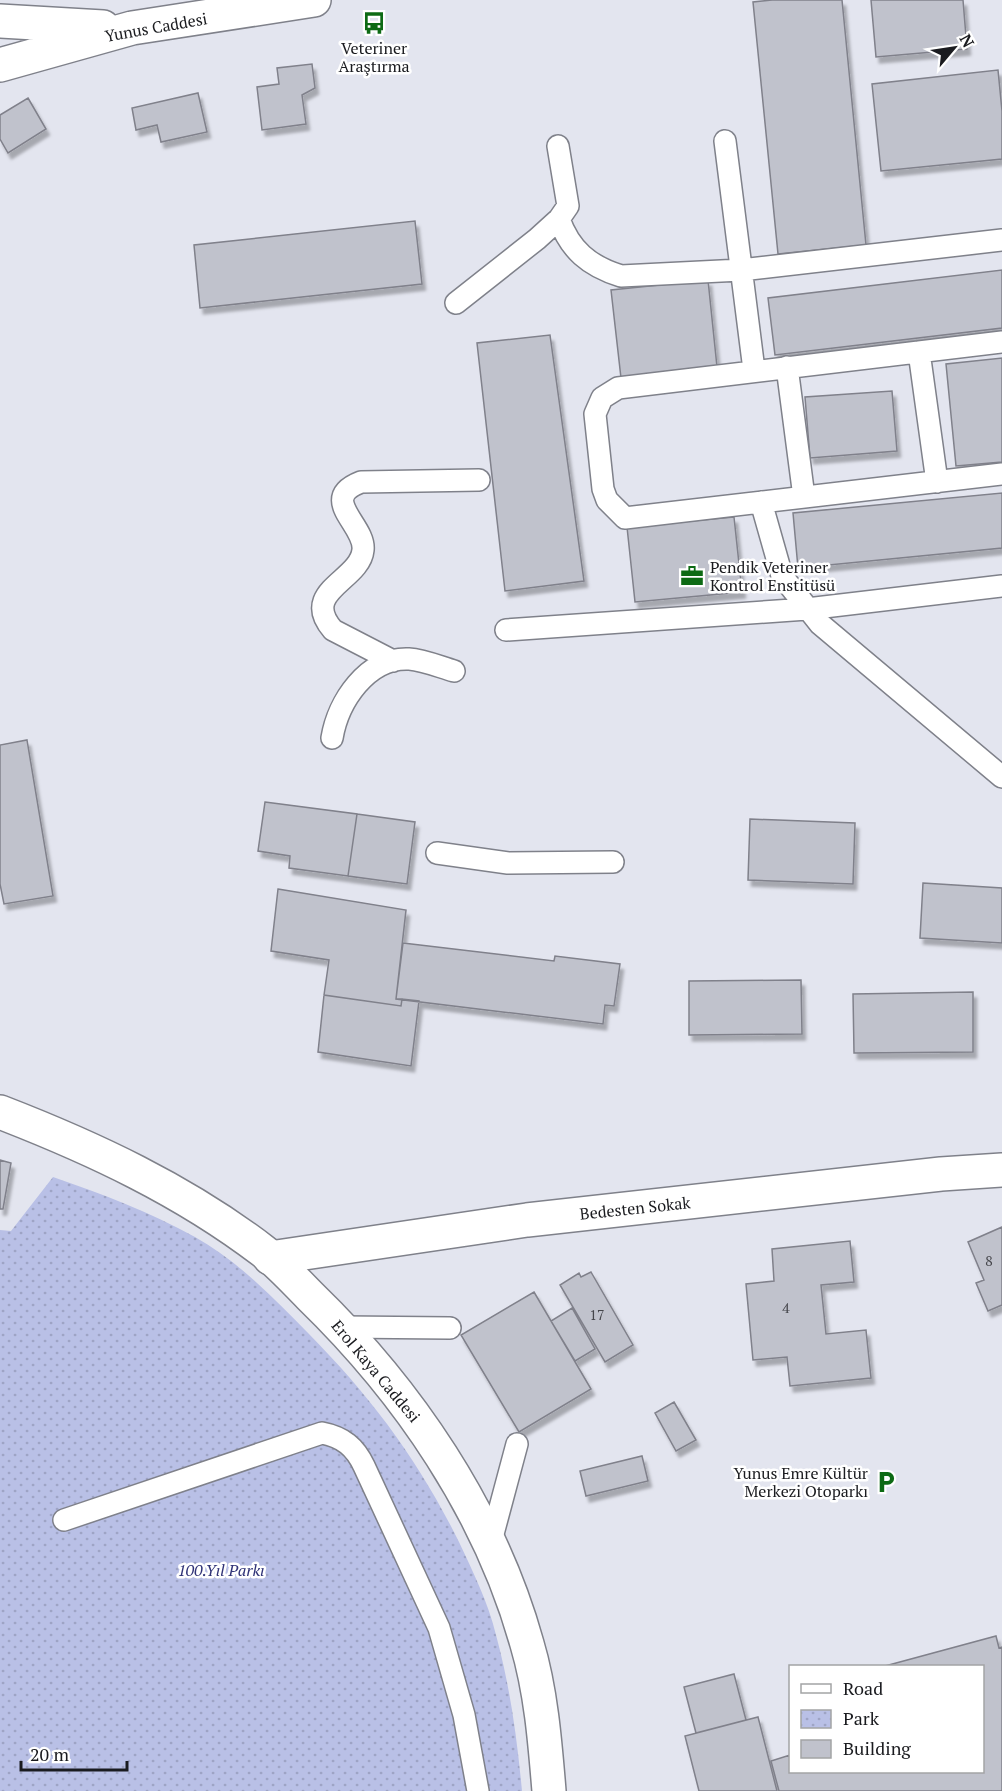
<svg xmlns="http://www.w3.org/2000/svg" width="1002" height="1791" viewBox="0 0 1002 1791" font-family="'PT Serif',serif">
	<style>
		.park { fill: url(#park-dots) }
		.building { fill: #c0c2cc; stroke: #80818b; stroke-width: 1.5; filter: url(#shadow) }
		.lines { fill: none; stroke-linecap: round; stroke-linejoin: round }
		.service-casing { stroke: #7f818a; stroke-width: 24 }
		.tertiary-casing { stroke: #7f818a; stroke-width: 36 }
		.primary-casing { stroke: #7f818a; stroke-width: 36 }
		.service { stroke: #fff; stroke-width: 21 }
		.tertiary { stroke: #fff; stroke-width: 33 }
		.primary { stroke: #fff; stroke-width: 33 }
		.labels { text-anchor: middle; stroke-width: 5; stroke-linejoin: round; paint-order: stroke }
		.number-label { font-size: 14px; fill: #44454a }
		.street-label { font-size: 16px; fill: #1a1b1f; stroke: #fff }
		.poi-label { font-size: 16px; fill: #1a1b1f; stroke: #fff }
		.park-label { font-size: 16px; font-style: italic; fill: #303377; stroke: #fff }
	</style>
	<defs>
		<pattern id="park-dots" width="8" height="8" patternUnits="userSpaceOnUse" patternTransform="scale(1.5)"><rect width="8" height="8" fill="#b9c0e6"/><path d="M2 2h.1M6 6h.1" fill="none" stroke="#9ea4c5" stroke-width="1.8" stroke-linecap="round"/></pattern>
		<filter id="shadow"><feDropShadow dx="3.5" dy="6" stdDeviation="1.5" flood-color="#0004"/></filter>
	</defs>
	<rect width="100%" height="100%" fill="#e3e5ef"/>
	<path class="park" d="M 53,1177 C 102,1194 150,1212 195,1237 C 238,1261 275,1299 309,1334 C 372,1398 419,1461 459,1542 C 473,1572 488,1602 496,1635 C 510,1686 517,1738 522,1791 L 0,1791 L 0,1230 L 11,1231 Z"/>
	<path class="building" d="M 772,0 L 842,0 L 866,245 L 778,254 L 753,2 Z
		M 871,0 L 963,0 L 967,49 L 876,57 Z
		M 312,64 L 315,88 L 302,95 L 306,124 L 262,130 L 257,87 L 279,84 L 277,68 Z
		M 998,70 L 1002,111 L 1002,159 L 881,171 L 872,84 Z
		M 198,93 L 207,132 L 161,142 L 157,125 L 136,130 L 132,108 Z
		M 28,98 L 46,129 L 8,153 L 0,139 L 0,115 Z
		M 415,221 L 422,284 L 200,308 L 194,245 Z
		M 1002,270 L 1002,328 L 775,355 L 768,298 Z
		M 708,280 L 717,367 L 621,378 L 611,290 Z
		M 550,335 L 584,581 L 505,591 L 477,343 Z
		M 1002,358 L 1002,462 L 956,466 L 946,364 Z
		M 892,391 L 897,451 L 810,458 L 805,397 Z
		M 1002,493 L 1002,548 L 798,568 L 793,513 Z
		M 734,517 L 742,592 L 635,602 L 627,527 Z
		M 27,740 L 53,896 L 4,904 L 0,884 L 0,745 Z
		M 265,802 L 357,814 L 348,876 L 289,868 L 290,856 L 258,851 Z
		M 357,814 L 415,822 L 407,884 L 348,876 Z
		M 750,819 L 855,823 L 853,884 L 748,880 Z
		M 923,883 L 1002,888 L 1002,943 L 920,938 Z
		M 278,889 L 406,910 L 396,999 L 402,999 L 401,1006 L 324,995 L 329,960 L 271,951 Z
		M 403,943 L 554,961 L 555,956 L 620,964 L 614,1006 L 605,1005 L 603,1024 L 396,999 Z
		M 801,980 L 802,1034 L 689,1035 L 689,981 Z
		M 973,992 L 973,1052 L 854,1053 L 853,994 Z
		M 324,995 L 401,1006 L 402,999 L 419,1001 L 411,1066 L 318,1052 Z
		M 0,1160 L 11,1163 L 3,1209 L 0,1209 Z
		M 1002,1227 L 1002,1305 L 988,1311 L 976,1283 L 984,1280 L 968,1242 Z
		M 850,1241 L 854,1282 L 821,1285 L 826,1334 L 866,1330 L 871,1378 L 790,1386 L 787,1357 L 753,1360 L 746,1284 L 774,1281 L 772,1249 Z
		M 591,1272 L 633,1345 L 605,1362 L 560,1285 L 579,1273 L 581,1277 Z
		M 534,1292 L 591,1389 L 519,1432 L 461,1335 Z
		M 572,1308 L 595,1349 L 575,1361 L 551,1321 Z
		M 674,1402 L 696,1440 L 676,1451 L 655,1413 Z
		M 642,1456 L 648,1481 L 586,1496 L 580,1471 Z
		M 996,1636 L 999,1648 L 1002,1647 L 1002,1791 L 779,1791 L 771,1761 L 790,1755 L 790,1772 L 982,1772 L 982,1666 L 885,1666 Z
		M 734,1674 L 746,1720 L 696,1733 L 684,1687 Z
		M 758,1717 L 777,1791 L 699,1791 L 685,1736 Z"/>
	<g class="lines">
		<g class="service-casing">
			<path id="service" d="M 725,141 L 754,370
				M 559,219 C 570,250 589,266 621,276 L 741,270 L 1002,240
				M 456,303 L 537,239 L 559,219 L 568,206 L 558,146
				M 1002,342 L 618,388 L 602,398 L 595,414 L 603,489 L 607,500 L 625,518 L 1002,474
				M 919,352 L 937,482
				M 787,367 L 804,497
				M 761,502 L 782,576 L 820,624 L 1002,777
				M 506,630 L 807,609 L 1002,586
				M 393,661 L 333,630 C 299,591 360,581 363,550 C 366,525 317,499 361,482 L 479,480
				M 332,738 C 338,702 367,657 409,659 C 424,660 440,667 454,671
				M 437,853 L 508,863 L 613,862
				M 342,1327 L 450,1328
				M 64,1520 L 322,1433 C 343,1437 355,1447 364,1466 L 439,1628 L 464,1715 L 478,1791
				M 490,1545 L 517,1444"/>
		</g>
		<g class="tertiary-casing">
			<path id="tertiary" d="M 0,21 L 103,27
				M 0,65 L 132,28 L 314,0
				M 270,1258 L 527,1220 L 941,1174 L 1002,1170"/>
		</g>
		<g class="primary-casing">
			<path id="primary" d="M 0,1112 C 93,1148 183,1190 263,1251 C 280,1264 295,1281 310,1296 C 408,1391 490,1511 527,1644 C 541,1691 545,1742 549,1791"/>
		</g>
		<use href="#service" class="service"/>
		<use href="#tertiary" class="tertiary"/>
		<use href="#primary" class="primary"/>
	</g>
	<defs>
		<g id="bus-bare" transform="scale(1.8)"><path d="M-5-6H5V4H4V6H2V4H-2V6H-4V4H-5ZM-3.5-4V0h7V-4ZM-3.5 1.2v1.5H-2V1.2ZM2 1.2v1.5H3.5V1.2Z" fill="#0d6a14" stroke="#fff" stroke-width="2.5" paint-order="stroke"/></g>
		<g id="office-bare" transform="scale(1.8)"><path d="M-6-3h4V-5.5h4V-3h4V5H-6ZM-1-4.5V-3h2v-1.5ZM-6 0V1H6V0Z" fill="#0d6a14" stroke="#fff" stroke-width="2.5" paint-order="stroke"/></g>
		<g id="parking-bare" transform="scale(1.8)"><path d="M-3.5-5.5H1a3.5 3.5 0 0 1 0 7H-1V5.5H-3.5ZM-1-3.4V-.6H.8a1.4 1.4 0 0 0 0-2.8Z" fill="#0d6a14" stroke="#fff" stroke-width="2.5" paint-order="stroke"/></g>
	</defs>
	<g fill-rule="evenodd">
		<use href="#bus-bare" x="374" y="23"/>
		<use href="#office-bare" x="692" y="576"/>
		<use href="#parking-bare" x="886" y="1482"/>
	</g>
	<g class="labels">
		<g class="number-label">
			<text x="989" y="1266">8</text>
			<text x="786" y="1313">4</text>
			<text x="597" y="1320">17</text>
		</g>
		<g class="street-label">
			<text transform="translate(156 27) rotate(-10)" y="6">Yunus Caddesi</text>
			<text transform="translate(635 1208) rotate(-6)" y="6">Bedesten Sokak</text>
			<text transform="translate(376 1371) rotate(50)" y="6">Erol Kaya Caddesi</text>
		</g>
		<g class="poi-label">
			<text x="374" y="54">Veteriner<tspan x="374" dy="18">Araştırma</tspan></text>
			<text x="710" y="573" text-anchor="start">Pendik Veteriner<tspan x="710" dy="18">Kontrol Enstitüsü</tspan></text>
			<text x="868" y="1479" text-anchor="end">Yunus Emre Kültür<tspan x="868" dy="18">Merkezi Otoparkı</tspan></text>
		</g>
		<g class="park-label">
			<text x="221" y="1576">100.Yıl Parkı</text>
		</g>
	</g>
	<rect x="789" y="1665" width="195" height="108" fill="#ffffff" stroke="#a3a4a5" stroke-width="1.5"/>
	<rect x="801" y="1684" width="30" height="9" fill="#ffffff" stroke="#a3a4a5" stroke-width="1.5"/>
	<text x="843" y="1695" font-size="18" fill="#1a1b1f">Road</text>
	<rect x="801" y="1710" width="30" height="18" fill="url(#park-dots)" stroke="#a3a4a5" stroke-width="1.5"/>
	<text x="843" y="1725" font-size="18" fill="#1a1b1f">Park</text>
	<rect x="801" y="1740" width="30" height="18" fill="#c0c2cc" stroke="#a3a4a5" stroke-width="1.5"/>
	<text x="843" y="1755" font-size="18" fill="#1a1b1f">Building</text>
	<g transform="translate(954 48) rotate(61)" stroke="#ffffff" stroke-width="4.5" paint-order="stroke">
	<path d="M0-4.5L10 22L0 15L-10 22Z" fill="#1a1b1f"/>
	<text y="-9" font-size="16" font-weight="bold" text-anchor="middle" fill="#1a1b1f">N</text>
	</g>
	<path d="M21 1761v9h106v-9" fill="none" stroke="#1a1b1f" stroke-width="3"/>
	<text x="30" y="1761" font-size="18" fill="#1a1b1f" stroke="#ffffff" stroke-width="4.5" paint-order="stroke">20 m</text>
</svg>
